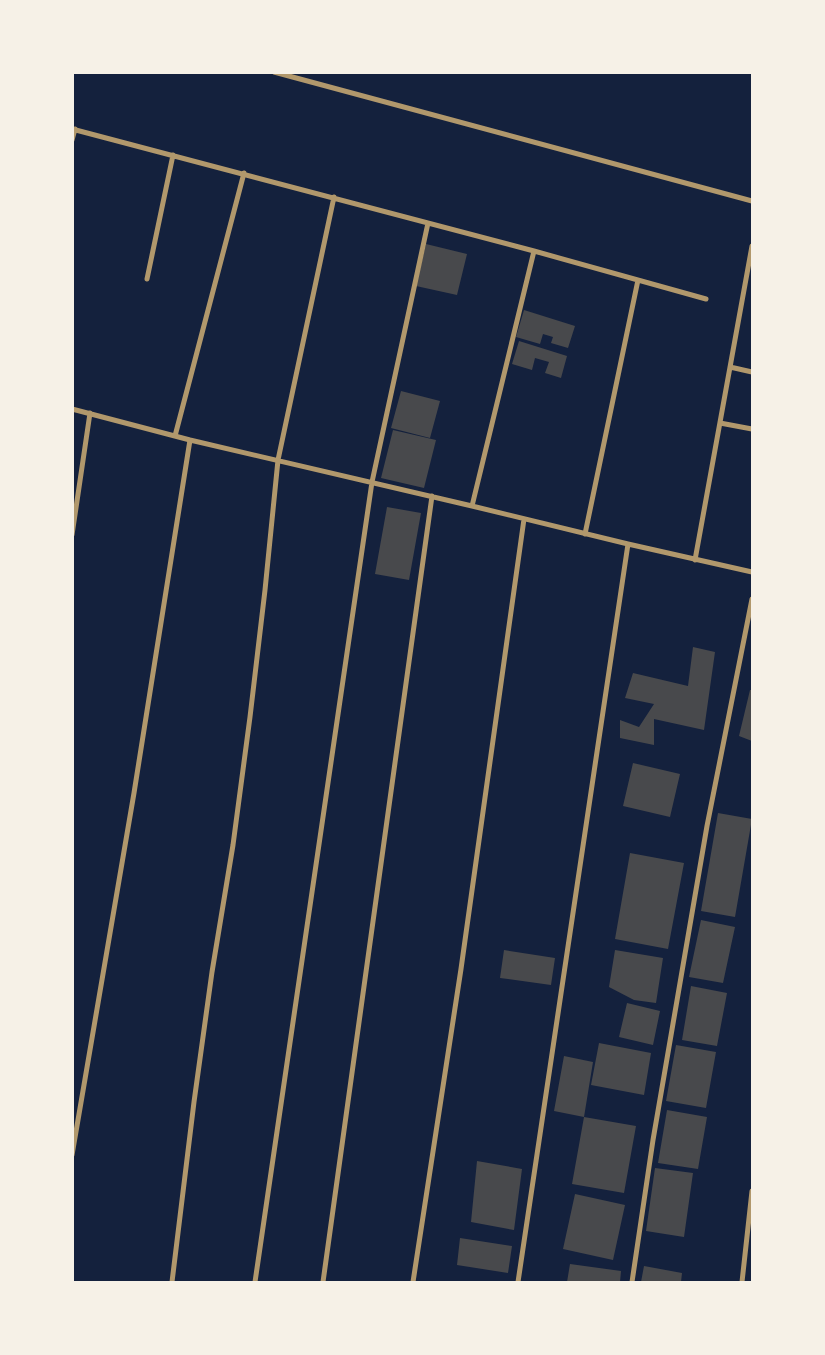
<svg xmlns="http://www.w3.org/2000/svg" width="825" height="1355" viewBox="0 0 825 1355" font-family="Montserrat,sans-serif">
	<style>
		.building { fill: #48494c }
		.lines { fill: none; stroke-linecap: round; stroke-linejoin: round }
		.minor { stroke: #b1986c; stroke-width: 5 }
	</style>
	<rect width="100%" height="100%" fill="#14213d"/>
	<path class="building" d="M 426,244 L 467,254 L 457,295 L 416,286 Z
		M 524,310 L 575,326 L 568,348 L 551,343 L 553,337 L 543,334 L 540,344 L 516,337 Z
		M 519,341 L 567,356 L 561,378 L 545,373 L 549,362 L 535,358 L 532,370 L 512,364 Z
		M 401,391 L 440,401 L 430,438 L 391,428 Z
		M 393,430 L 436,440 L 424,488 L 381,478 Z
		M 387,507 L 421,513 L 409,580 L 375,574 Z
		M 693,647 L 715,652 L 704,730 L 654,719 L 654,745 L 620,738 L 620,720 L 639,727 L 654,704 L 625,698 L 633,673 L 688,686 Z
		M 750,690 L 752,690 L 752,741 L 739,736 Z
		M 633,763 L 680,774 L 670,817 L 623,806 Z
		M 718,813 L 752,819 L 735,917 L 701,911 Z
		M 630,853 L 684,863 L 668,949 L 615,939 Z
		M 701,920 L 735,927 L 723,983 L 689,977 Z
		M 504,950 L 555,958 L 551,985 L 500,978 Z
		M 615,950 L 663,958 L 656,1003 L 634,1000 L 609,987 Z
		M 691,986 L 727,993 L 717,1046 L 682,1040 Z
		M 627,1003 L 660,1011 L 653,1045 L 619,1037 Z
		M 599,1043 L 651,1053 L 644,1095 L 591,1085 Z
		M 676,1045 L 716,1052 L 706,1108 L 666,1101 Z
		M 564,1056 L 593,1062 L 584,1117 L 554,1111 Z
		M 667,1110 L 707,1117 L 698,1169 L 658,1163 Z
		M 584,1117 L 636,1126 L 624,1193 L 572,1184 Z
		M 477,1161 L 522,1169 L 514,1230 L 471,1222 Z
		M 655,1168 L 693,1173 L 684,1237 L 646,1231 Z
		M 575,1194 L 625,1205 L 613,1260 L 563,1249 Z
		M 460,1238 L 512,1246 L 508,1273 L 457,1265 Z
		M 570,1264 L 621,1271 L 620,1282 L 567,1282 Z
		M 644,1266 L 682,1273 L 681,1282 L 641,1282 Z"/>
	<g class="lines">
		<path class="minor" d="M 274,72 L 752,201
			M 72,129 L 534,251 L 706,299
			M 72,140 L 75,129
			M 147,279 L 173,155
			M 730,367 L 752,372
			M 72,409 L 190,440 L 472,506 L 628,544 L 752,572
			M 720,423 L 752,429
			M 175,436 L 244,173
			M 472,506 L 534,251
			M 585,534 L 638,280
			M 72,535 L 90,413
			M 695,560 L 752,246
			M 72,1155 L 134,793 L 190,440
			M 172,1282 L 194,1102 L 212,972 L 233,845 L 250,717 L 265,590 L 278,460 L 334,197
			M 255,1282 L 372,482 L 428,223
			M 323,1282 L 432,496
			M 413,1282 L 461,969 L 524,519
			M 518,1282 L 628,544
			M 632,1282 L 653,1140 L 707,826 L 752,599
			M 742,1282 L 752,1191"/>
	</g>
	<rect width="825" height="1355" fill="none" stroke="#f6f1e7" stroke-width="148"/>
</svg>
